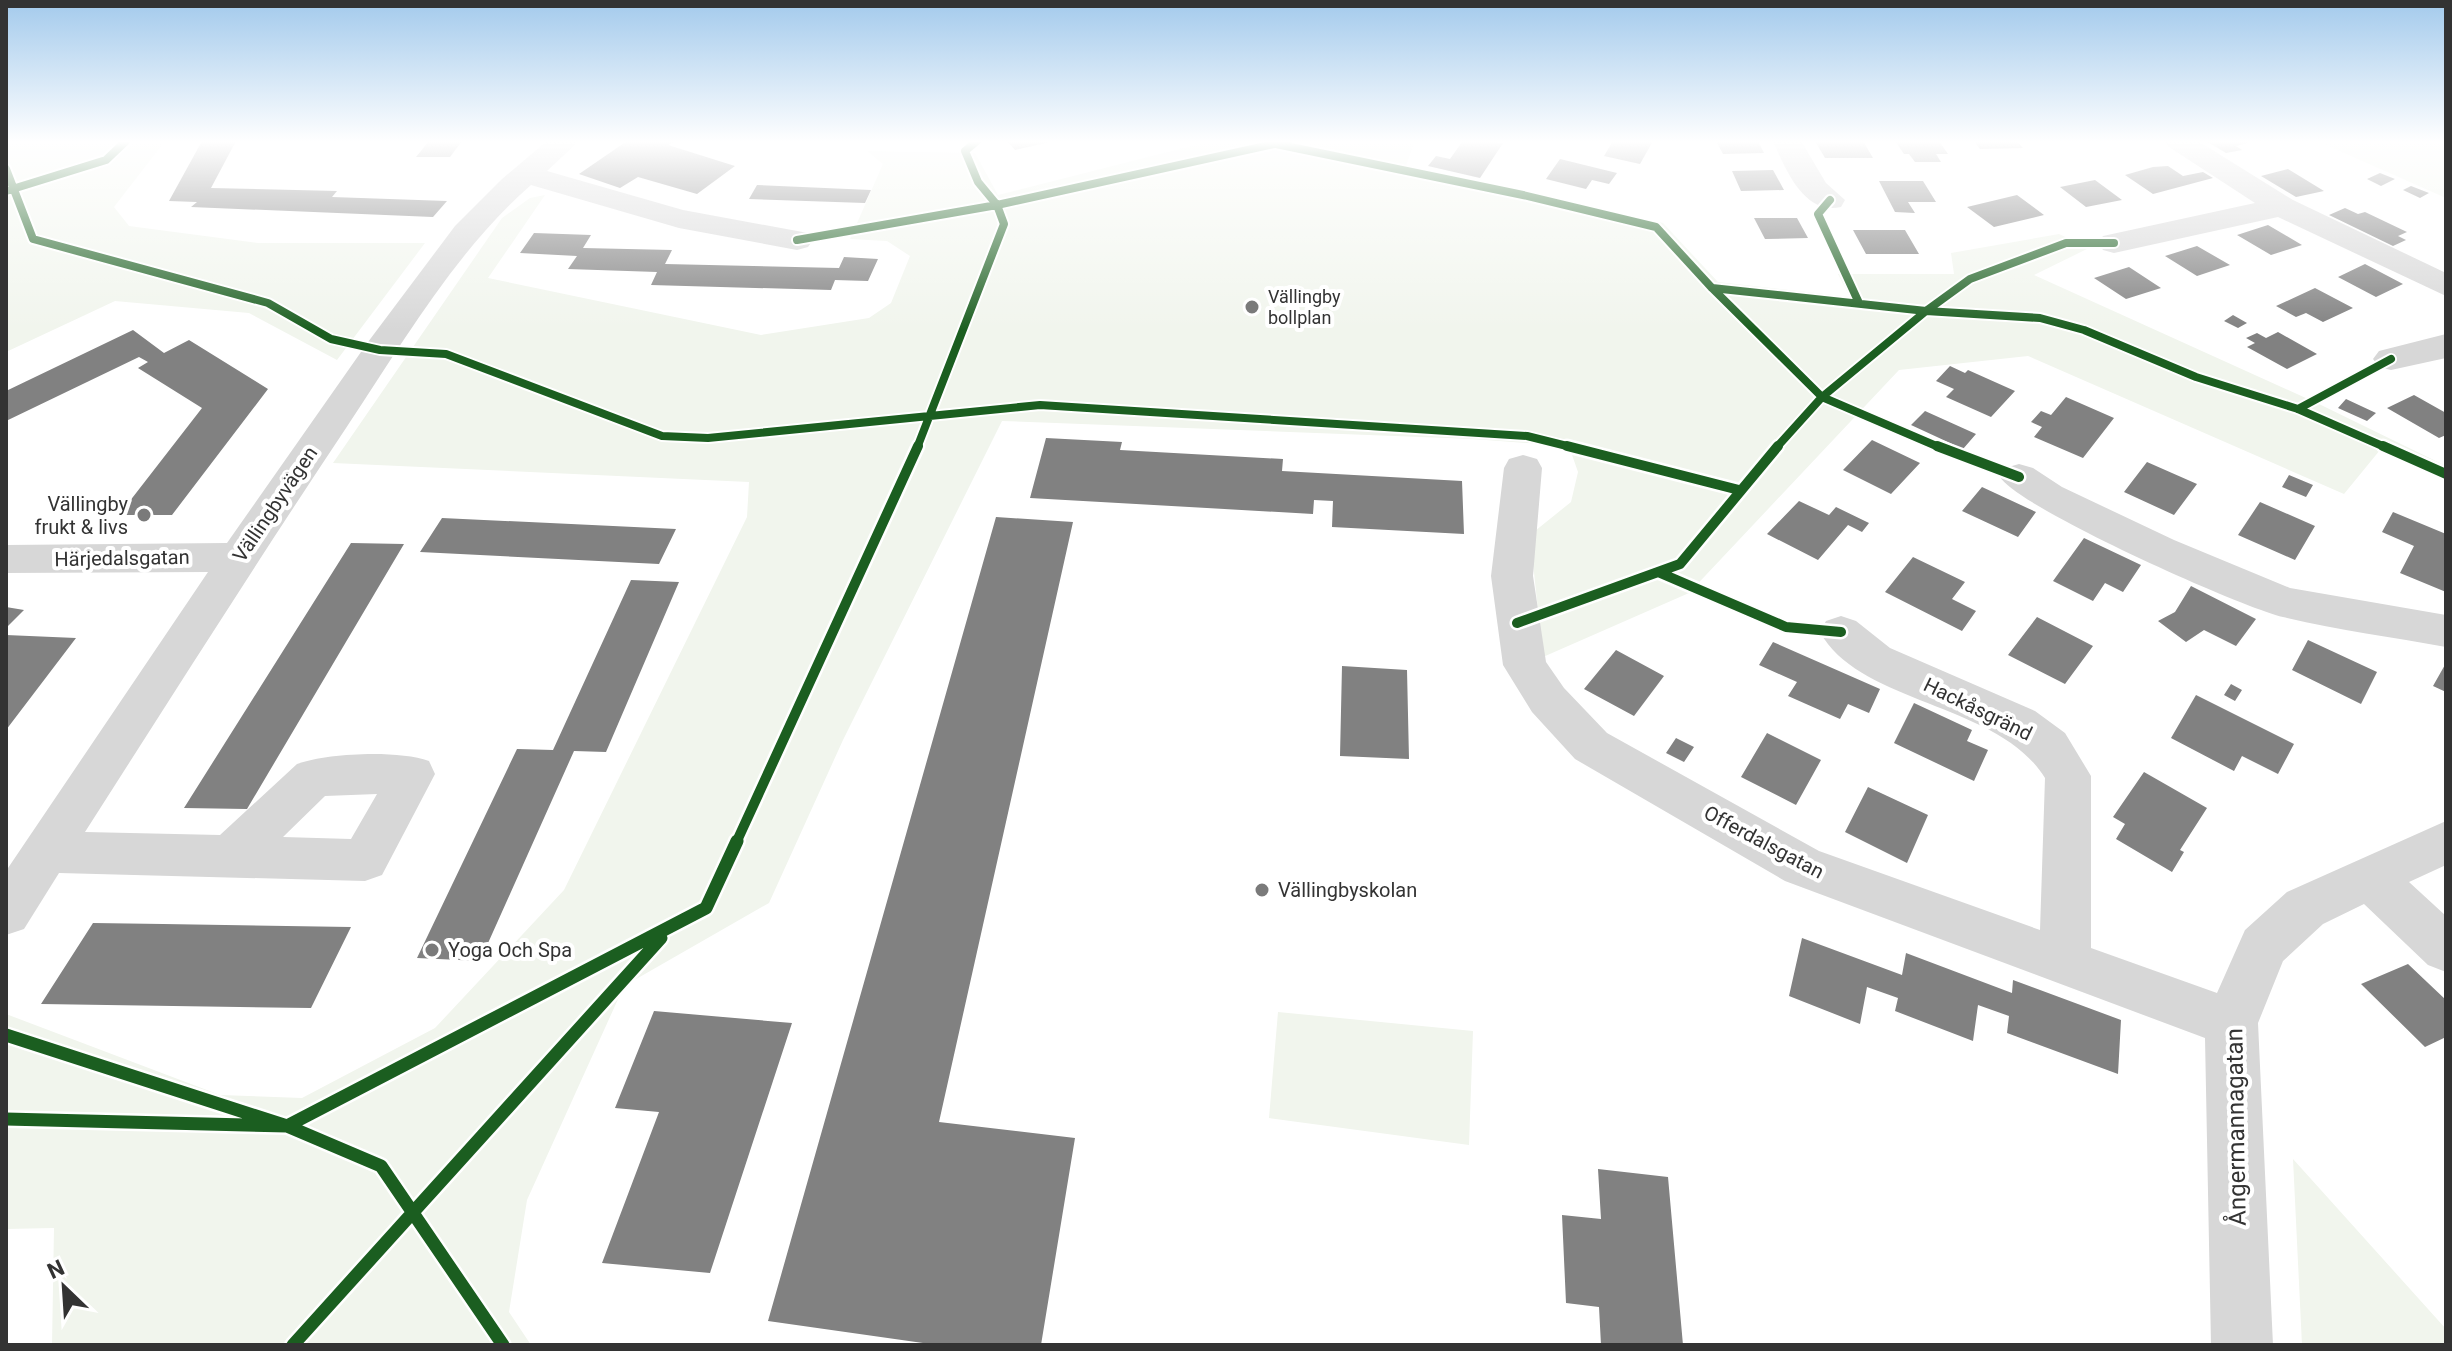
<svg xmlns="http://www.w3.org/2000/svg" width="2452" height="1351" viewBox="0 0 2452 1351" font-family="Roboto,sans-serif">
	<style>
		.green { fill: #f1f5ed }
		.building { fill: #818181 }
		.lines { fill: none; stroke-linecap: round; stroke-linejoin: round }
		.street { fill: #d7d7d7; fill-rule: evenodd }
		.cycleway-far2-casing { stroke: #fff; stroke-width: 12 }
		.cycleway-far1-casing { stroke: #fff; stroke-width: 15 }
		.cycleway-casing { stroke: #fff; stroke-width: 18 }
		.cycleway-far2 { stroke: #1b5e20; stroke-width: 8 }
		.cycleway-far1 { stroke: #1b5e20; stroke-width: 10 }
		.cycleway { stroke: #1b5e20; stroke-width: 13 }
		.poi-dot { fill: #7a7a7a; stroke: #fff; stroke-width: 3 }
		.labels { text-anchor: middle; stroke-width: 8; stroke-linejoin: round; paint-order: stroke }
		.far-poi-label { font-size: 18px; fill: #333; stroke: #fff; text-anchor: start }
		.poi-label { font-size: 20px; fill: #333; stroke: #fff; text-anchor: start }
		.street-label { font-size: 20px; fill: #333; stroke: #fff }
		.near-street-label { font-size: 24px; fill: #333; stroke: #fff }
	</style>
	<rect width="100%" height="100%" fill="#fff"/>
	<path class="green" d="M 6,141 L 165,141 L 114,207 L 129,226 L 258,243 L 425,243 L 337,360 L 249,313 L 115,301 L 6,352 Z
		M 1211,141 L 1415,141 L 1406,165 L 1663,223 L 1718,282 L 1850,297 L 1838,274 L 1954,274 L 1951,253 L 2059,234 L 2089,248 L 2034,275 L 2319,404 L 2446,466 L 2446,482 L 2380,450 L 2344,494 L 2028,356 L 1899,370 L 1689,593 L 1543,657 L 1530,535 L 1571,502 L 1578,472 L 1571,452 L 1541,444 L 1473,439 L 1002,421 L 843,740 L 769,903 L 624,986 L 527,1200 L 509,1312 L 531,1345 L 52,1345 L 54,1228 L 6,1229 L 6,1014 L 220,1095 L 302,1098 L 435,1028 L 564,890 L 747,517 L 749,482 L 333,463 L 502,218 L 530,198 L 545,195 L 488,278 L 761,335 L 869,318 L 891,303 L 910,256 L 887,241 L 850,239 L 883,164 L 867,151 L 975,153 L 998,195 Z
		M 2317,141 L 2446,141 L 2446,198 Z
		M 1278,1012 L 1473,1031 L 1469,1145 L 1269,1118 Z
		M 2293,1159 L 2446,1329 L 2446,1345 L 2302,1345 Z"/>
	<path class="building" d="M 202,141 L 236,141 L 211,188 L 337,191 L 332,197 L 447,201 L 433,217 L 191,207 L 197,202 L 169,201 Z
		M 429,141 L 462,141 L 450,157 L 416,157 Z
		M 627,141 L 676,141 L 668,145 L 735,166 L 697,194 L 638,177 L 620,188 L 579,174 Z
		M 1007,141 L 1050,141 L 1050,142 L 1015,150 Z
		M 1468,141 L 1503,143 L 1480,178 L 1428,166 L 1436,156 L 1450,159 L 1462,142 Z
		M 1613,141 L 1653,141 L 1640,164 L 1604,156 Z
		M 1716,141 L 1758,141 L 1764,153 L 1723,154 Z
		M 1815,141 L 1863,141 L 1873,158 L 1825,158 Z
		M 1895,141 L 1939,141 L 1948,154 L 1936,154 L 1941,162 L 1915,162 L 1909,154 L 1904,154 Z
		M 1974,141 L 2017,141 L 2023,148 L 1980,149 Z
		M 2206,141 L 2244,141 L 2248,143 L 2236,146 L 2242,150 L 2226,153 Z
		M 1560,159 L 1617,173 L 1609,184 L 1592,180 L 1586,189 L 1546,179 Z
		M 2168,166 L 2183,176 L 2203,172 L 2213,178 L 2153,194 L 2125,175 L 2153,167 Z
		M 2288,169 L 2324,191 L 2296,197 L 2261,176 Z
		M 1773,170 L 1784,190 L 1741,191 L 1732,171 Z
		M 2380,173 L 2395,179 L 2381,186 L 2367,179 Z
		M 2095,180 L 2122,200 L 2086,207 L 2060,187 Z
		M 1879,181 L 1923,181 L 1936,202 L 1908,202 L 1915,213 L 1895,212 Z
		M 757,185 L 871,190 L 865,203 L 749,199 Z
		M 2411,186 L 2429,193 L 2420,198 L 2403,190 Z
		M 2017,195 L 2044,215 L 1994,227 L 1967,207 Z
		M 2345,208 L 2358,214 L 2365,212 L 2407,232 L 2398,236 L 2406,240 L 2393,246 L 2329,215 Z
		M 1754,218 L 1797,218 L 1808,238 L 1765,239 Z
		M 2268,225 L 2302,245 L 2271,255 L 2237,235 Z
		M 1853,230 L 1905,230 L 1919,254 L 1866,254 Z
		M 534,233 L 591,235 L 583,248 L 672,250 L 665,264 L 839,268 L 844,257 L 878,259 L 868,281 L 835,280 L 831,290 L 651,285 L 657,272 L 568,269 L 577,256 L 520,253 Z
		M 2197,246 L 2230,265 L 2197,276 L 2165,256 Z
		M 2365,264 L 2403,284 L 2376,297 L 2338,277 Z
		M 2129,267 L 2161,288 L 2126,299 L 2094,278 Z
		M 2315,288 L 2353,308 L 2323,322 L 2306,313 L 2296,317 L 2276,306 Z
		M 2233,315 L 2247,323 L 2238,328 L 2224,321 Z
		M 133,330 L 164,353 L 189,340 L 268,389 L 172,515 L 119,515 L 202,408 L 138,368 L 148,362 L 139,357 L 6,421 L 6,391 Z
		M 2278,332 L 2317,354 L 2287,369 L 2247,347 L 2255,343 L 2246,338 L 2257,333 L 2266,338 Z
		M 1950,366 L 1965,373 L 1968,370 L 2015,391 L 1991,417 L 1946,397 L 1954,389 L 1936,381 Z
		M 2414,395 L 2446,413 L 2446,435 L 2439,438 L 2387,408 Z
		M 2066,397 L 2114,418 L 2083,458 L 2034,437 L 2042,427 L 2031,422 L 2041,411 L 2051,415 Z
		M 2346,399 L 2376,413 L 2367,421 L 2338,408 Z
		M 1925,411 L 1976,434 L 1963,449 L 1911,425 Z
		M 1046,438 L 1122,442 L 1120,450 L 1283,459 L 1282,471 L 1462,481 L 1464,534 L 1332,527 L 1333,501 L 1314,500 L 1313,514 L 1030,498 Z
		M 1872,440 L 1920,463 L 1891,494 L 1843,470 Z
		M 2147,462 L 2197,484 L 2174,515 L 2124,492 Z
		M 2289,475 L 2313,485 L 2306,497 L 2282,487 Z
		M 1982,487 L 2036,512 L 2018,537 L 1962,511 Z
		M 1799,501 L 1829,515 L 1836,507 L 1869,523 L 1862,532 L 1848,525 L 1818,560 L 1767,534 Z
		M 2260,502 L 2315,526 L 2295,560 L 2238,535 Z
		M 2393,512 L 2446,534 L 2446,592 L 2400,573 L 2414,546 L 2382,532 Z
		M 996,517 L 1073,522 L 939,1122 L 1075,1138 L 1041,1345 L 937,1345 L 768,1321 Z
		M 442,518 L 676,529 L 659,564 L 420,552 Z
		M 2084,538 L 2141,565 L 2123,592 L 2105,583 L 2093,601 L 2053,581 Z
		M 351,543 L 404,544 L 247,809 L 184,808 Z
		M 1913,557 L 1965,582 L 1952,599 L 1976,611 L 1962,631 L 1885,592 Z
		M 631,580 L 679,582 L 606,752 L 574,751 L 480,961 L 417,958 L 517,749 L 553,750 Z
		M 2191,586 L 2256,619 L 2236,646 L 2204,630 L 2186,642 L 2158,621 L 2175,612 Z
		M 6,607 L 24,610 L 6,628 Z
		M 2037,617 L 2093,646 L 2065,684 L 2008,655 Z
		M 6,635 L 76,638 L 6,730 Z
		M 2308,640 L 2377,672 L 2361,704 L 2292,670 Z
		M 1773,642 L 1880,689 L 1869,713 L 1848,704 L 1840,719 L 1788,696 L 1797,682 L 1759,665 Z
		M 1616,650 L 1664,676 L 1634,716 L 1584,689 Z
		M 2446,663 L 2446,692 L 2433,686 Z
		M 1342,666 L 1407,670 L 1409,759 L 1340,756 Z
		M 2231,684 L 2242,690 L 2235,701 L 2224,695 Z
		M 2196,695 L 2294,744 L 2278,774 L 2242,756 L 2234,771 L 2171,738 Z
		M 1914,703 L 1972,730 L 1967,741 L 1988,750 L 1974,781 L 1894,743 Z
		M 1767,733 L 1821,760 L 1796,805 L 1741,777 Z
		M 1676,738 L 1694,747 L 1684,762 L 1666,753 Z
		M 2144,772 L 2207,808 L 2180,850 L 2184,852 L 2172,872 L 2116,839 L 2125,824 L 2113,817 Z
		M 1868,787 L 1928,815 L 1907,863 L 1845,832 Z
		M 93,923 L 163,924 L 351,927 L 311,1008 L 41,1004 Z
		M 1802,938 L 1902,975 L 1906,953 L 2012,993 L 2013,980 L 2121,1020 L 2118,1074 L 2007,1033 L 2009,1016 L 1978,1005 L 1973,1041 L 1895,1011 L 1898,998 L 1867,987 L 1860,1024 L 1789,996 Z
		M 2408,964 L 2446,1000 L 2446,1037 L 2425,1047 L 2361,984 Z
		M 654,1011 L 792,1023 L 710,1273 L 602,1263 L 659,1112 L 615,1108 Z
		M 1598,1169 L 1668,1177 L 1683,1345 L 1601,1345 L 1599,1307 L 1566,1303 L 1562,1215 L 1601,1219 Z"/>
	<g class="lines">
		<path class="street" d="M 547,141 L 579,141 L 547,171 L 683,210 L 808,233 L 813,240 L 808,247 L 797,250 L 679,228 L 531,185 C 457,249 402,344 348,425 C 258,560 172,696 85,832 L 220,835 L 297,764 C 329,753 397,750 429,761 L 435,774 L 382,875 L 365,881 L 59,873 L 24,929 L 6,935 L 6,871 L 208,572 L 6,573 L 6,545 L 227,543 L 368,342 L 455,226 L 502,179 ZM 377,794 L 351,839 L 283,837 L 325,796 Z
			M 1773,141 L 1801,141 L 1826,183 L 1845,200 L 1841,207 C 1804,216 1785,168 1773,141 Z
			M 2164,141 L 2198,141 L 2293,200 L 2446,273 L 2446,296 L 2278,217 L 2114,253 L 2103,250 L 2098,243 L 2103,236 L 2255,203 L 2169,147 Z
			M 2446,334 L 2446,358 L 2391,370 L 2379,367 L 2373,359 L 2379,351 Z
			M 1523,455 L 1537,459 L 1542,468 L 1533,576 L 1546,662 L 1564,688 L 1607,733 L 1819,851 L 2040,930 L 2045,778 C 1998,702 1860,705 1820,632 L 1826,621 L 1841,616 L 1856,621 L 1890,648 L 2035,711 L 2065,733 L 2091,776 L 2091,948 L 2217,993 L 2245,930 L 2287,892 L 2446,821 L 2446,865 L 2409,882 L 2446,916 L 2446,972 L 2428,965 L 2364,904 L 2323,924 L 2283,961 L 2258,1023 L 2273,1345 L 2211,1345 L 2205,1038 L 1785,881 L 1575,759 L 1532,712 L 1503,665 L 1491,576 L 1504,468 L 1509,459 Z
			M 2019,464 L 2033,468 L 2062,487 L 2174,540 L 2290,588 L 2446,615 L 2446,647 C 2392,637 2337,630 2283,617 C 2240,607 2019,508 2000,477 L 2005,468 Z"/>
		<g class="cycleway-far2-casing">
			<path id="cycleway-far2" d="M 1276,144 L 1523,195 L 1656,227 L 1712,288 L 1822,397 L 1941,448
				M 6,169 L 33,239 L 268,303 L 331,339 L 380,350 L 446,354 L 662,436 L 708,438 L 1040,405 L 1527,436 L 1575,448
				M 6,191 L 106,160 L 126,141
				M 1830,200 L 1818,214 L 1859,303
				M 797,240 L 997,205 L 978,182 L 965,151 L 977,141
				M 1712,288 L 1926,311 L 2040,318 L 2084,330 L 2196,377 L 2298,409 L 2387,448
				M 2298,409 L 2391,359
				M 917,448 L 1004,224 L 997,205 L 1288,141
				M 1776,448 L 1822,397 L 1926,311 L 1970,279 L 2066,243 L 2114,243"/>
		</g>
		<g class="cycleway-far1-casing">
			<path id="cycleway-far1" d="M 1567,446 L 1739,490
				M 1937,446 L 2019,477
				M 2383,446 L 2446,474
				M 1658,572 L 1786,627 L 1841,632
				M 1517,623 L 1680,564 L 1778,446
				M 736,843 L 918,446"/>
		</g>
		<g class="cycleway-casing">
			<path id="cycleway" d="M 6,1035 L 287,1126 L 381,1166 L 503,1345
				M 6,1119 L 287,1126 L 706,908 L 737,841
				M 293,1345 L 661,938"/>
		</g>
		<use href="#cycleway-far2" class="cycleway-far2"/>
		<use href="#cycleway-far1" class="cycleway-far1"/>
		<use href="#cycleway" class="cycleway"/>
	</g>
	<linearGradient id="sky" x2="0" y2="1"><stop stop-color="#a3caec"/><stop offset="0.43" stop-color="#fff"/><stop offset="1" stop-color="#fff" stop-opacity="0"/></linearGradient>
	<rect width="2452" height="330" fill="url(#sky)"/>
	<g class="poi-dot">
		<circle cx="1252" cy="307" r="8"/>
		<circle cx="144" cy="515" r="8"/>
		<circle cx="1262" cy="890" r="8"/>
		<circle cx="432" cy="950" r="8"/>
	</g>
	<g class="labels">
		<g class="far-poi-label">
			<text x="1268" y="303">Vällingby<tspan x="1268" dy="21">bollplan</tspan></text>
		</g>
		<g class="poi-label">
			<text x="128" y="511" text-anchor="end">Vällingby<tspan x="128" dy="23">frukt &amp; livs</tspan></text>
			<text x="1278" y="897">Vällingbyskolan</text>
			<text x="448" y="957">Yoga Och Spa</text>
		</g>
		<g class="street-label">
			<text transform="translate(275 504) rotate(-56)" y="7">Vällingbyvägen</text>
			<text transform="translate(122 558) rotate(-1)" y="7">Härjedalsgatan</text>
			<text transform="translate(1978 709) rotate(26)" y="7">Hackåsgränd</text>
			<text transform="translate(1764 842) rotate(28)" y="7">Offerdalsgatan</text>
		</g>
		<g class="near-street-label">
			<text transform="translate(2236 1127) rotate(-91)" y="8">Ångermannagatan</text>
		</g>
	</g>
	<rect width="2452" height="1351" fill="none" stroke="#333333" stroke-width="16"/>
	<g transform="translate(64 1287) rotate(335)" stroke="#ffffff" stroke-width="6" paint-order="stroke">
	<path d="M0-6L14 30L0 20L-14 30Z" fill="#333333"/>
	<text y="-12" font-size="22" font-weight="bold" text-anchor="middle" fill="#333333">N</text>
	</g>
</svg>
